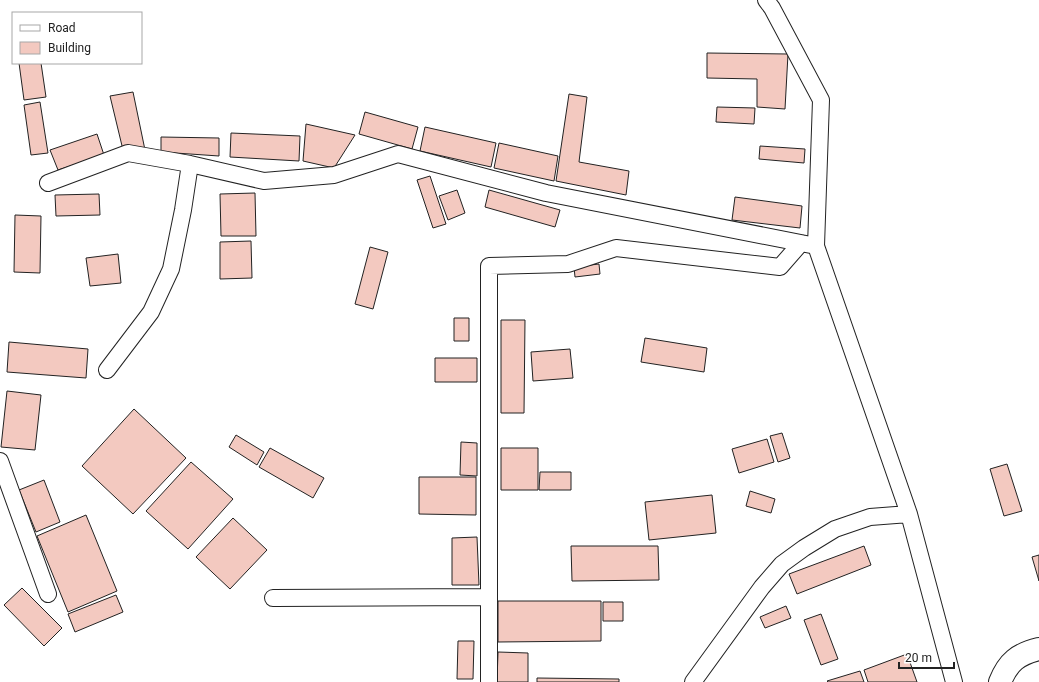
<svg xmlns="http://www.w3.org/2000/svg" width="1039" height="682" viewBox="0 0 1039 682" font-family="Roboto,sans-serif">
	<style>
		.building { fill: #f3c9c0; stroke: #222 }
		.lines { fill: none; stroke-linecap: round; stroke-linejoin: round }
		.minor-casing { stroke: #222; stroke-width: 18 }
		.secondary-casing { stroke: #222; stroke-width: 24 }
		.minor { stroke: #fff; stroke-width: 16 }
		.secondary { stroke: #fff; stroke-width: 22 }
	</style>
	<rect width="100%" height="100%" fill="#fff"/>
	<path class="building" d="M 707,53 L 788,54 L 785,109 L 757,107 L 757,79 L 707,78 Z
		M 19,63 L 41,63 L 46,97 L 24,100 Z
		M 133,92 L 145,150 L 123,150 L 110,96 Z
		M 569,94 L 587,97 L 579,162 L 629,171 L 626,195 L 556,181 Z
		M 40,102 L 48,153 L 31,155 L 24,105 Z
		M 717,107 L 755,108 L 754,124 L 716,122 Z
		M 365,112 L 418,127 L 412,149 L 359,134 Z
		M 306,124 L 355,135 L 334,168 L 303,161 Z
		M 425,127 L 496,143 L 491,167 L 420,151 Z
		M 231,133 L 300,136 L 299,161 L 230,157 Z
		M 97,134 L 104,155 L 58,170 L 50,150 Z
		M 161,137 L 219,138 L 219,156 L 161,152 Z
		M 499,143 L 558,156 L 554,181 L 494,168 Z
		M 760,146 L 805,149 L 804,163 L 759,159 Z
		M 430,176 L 446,224 L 433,228 L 417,180 Z
		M 457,190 L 465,213 L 448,220 L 439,196 Z
		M 489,190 L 560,210 L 555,227 L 485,207 Z
		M 255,193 L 256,236 L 221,236 L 220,194 Z
		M 99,194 L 100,215 L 56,216 L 55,195 Z
		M 735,197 L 802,206 L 800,228 L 732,220 Z
		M 15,215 L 41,216 L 40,273 L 14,272 Z
		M 251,241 L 252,278 L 220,279 L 220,242 Z
		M 370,247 L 388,252 L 373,309 L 355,304 Z
		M 118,254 L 121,283 L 90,286 L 86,258 Z
		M 599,264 L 600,274 L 575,277 L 574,267 Z
		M 454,318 L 469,318 L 469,341 L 454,341 Z
		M 501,320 L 525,320 L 524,413 L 501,413 Z
		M 645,338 L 707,348 L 704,372 L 641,362 Z
		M 9,342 L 88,349 L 86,378 L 7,372 Z
		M 570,349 L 573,378 L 533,381 L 531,352 Z
		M 435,358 L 477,358 L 477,382 L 435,382 Z
		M 7,391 L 41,395 L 35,450 L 1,447 Z
		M 134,409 L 186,458 L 133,514 L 82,466 Z
		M 782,433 L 790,458 L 778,462 L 770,436 Z
		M 236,435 L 264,452 L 257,465 L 229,447 Z
		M 767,439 L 774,462 L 739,473 L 732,449 Z
		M 461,442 L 477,443 L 477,476 L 460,475 Z
		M 270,448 L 324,478 L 313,498 L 259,467 Z
		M 501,448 L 538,448 L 538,490 L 501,490 Z
		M 191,462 L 233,499 L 188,549 L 146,511 Z
		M 1007,464 L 1022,511 L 1004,516 L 990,469 Z
		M 540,472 L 571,472 L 571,490 L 539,490 Z
		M 419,477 L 476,477 L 476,515 L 419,514 Z
		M 44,480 L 60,522 L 36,532 L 19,490 Z
		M 750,491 L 775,499 L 771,513 L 746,506 Z
		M 712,495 L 716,533 L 649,540 L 645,502 Z
		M 86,515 L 117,591 L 68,612 L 37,536 Z
		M 233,518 L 267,550 L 230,589 L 196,557 Z
		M 477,537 L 479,585 L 452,585 L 452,538 Z
		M 571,546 L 658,546 L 659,580 L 572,581 Z
		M 864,546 L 871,565 L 797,594 L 789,574 Z
		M 1039,555 L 1039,581 L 1032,557 Z
		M 22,588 L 62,628 L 44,646 L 4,605 Z
		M 116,595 L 123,612 L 75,632 L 68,614 Z
		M 498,601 L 601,601 L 601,641 L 498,642 Z
		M 603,602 L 623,602 L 623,621 L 603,621 Z
		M 786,606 L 791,618 L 765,628 L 760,617 Z
		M 821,614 L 838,659 L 821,665 L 804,620 Z
		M 458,641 L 474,641 L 473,679 L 457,679 Z
		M 498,652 L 528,653 L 528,682 L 497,682 Z
		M 907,654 L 917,682 L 868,682 L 864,670 Z
		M 860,671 L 864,682 L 828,682 L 827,681 Z
		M 537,678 L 619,679 L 619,682 L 537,682 Z"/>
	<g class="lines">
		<g class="minor-casing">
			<path id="minor" d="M 766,0 L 772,8 L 821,100 L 816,246 L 909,514 L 954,682
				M 48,183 L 128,153 L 190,164 L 264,181 L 334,175 L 398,154 L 546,193 L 816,246
				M 107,370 L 151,312 L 171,269 L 183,210 L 190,164
				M 0,461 L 48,594
				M 273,598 L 489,597
				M 489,682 L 489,266 L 568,264 L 616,248 L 780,267 L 801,243
				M 693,682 L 762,587 L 782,564 L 804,548 L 835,529 L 870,517 L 909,514"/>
		</g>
		<g class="secondary-casing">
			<path id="secondary" d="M 1000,682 C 1008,662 1018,654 1039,649"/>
		</g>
		<use href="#minor" class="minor"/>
		<use href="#secondary" class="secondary"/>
	</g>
	<rect x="12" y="12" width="130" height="52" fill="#ffffff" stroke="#a7a7a7"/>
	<rect x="20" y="25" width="20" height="6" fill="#ffffff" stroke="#a7a7a7"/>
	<text x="48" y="32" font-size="12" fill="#222222">Road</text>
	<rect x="20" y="42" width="20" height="12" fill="#f3c9c0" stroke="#a7a7a7"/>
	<text x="48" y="52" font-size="12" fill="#222222">Building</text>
	<path d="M899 662v6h55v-6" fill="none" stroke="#222222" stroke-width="2"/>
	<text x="905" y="662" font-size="12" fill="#222222" stroke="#ffffff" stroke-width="3" paint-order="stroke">20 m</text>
</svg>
